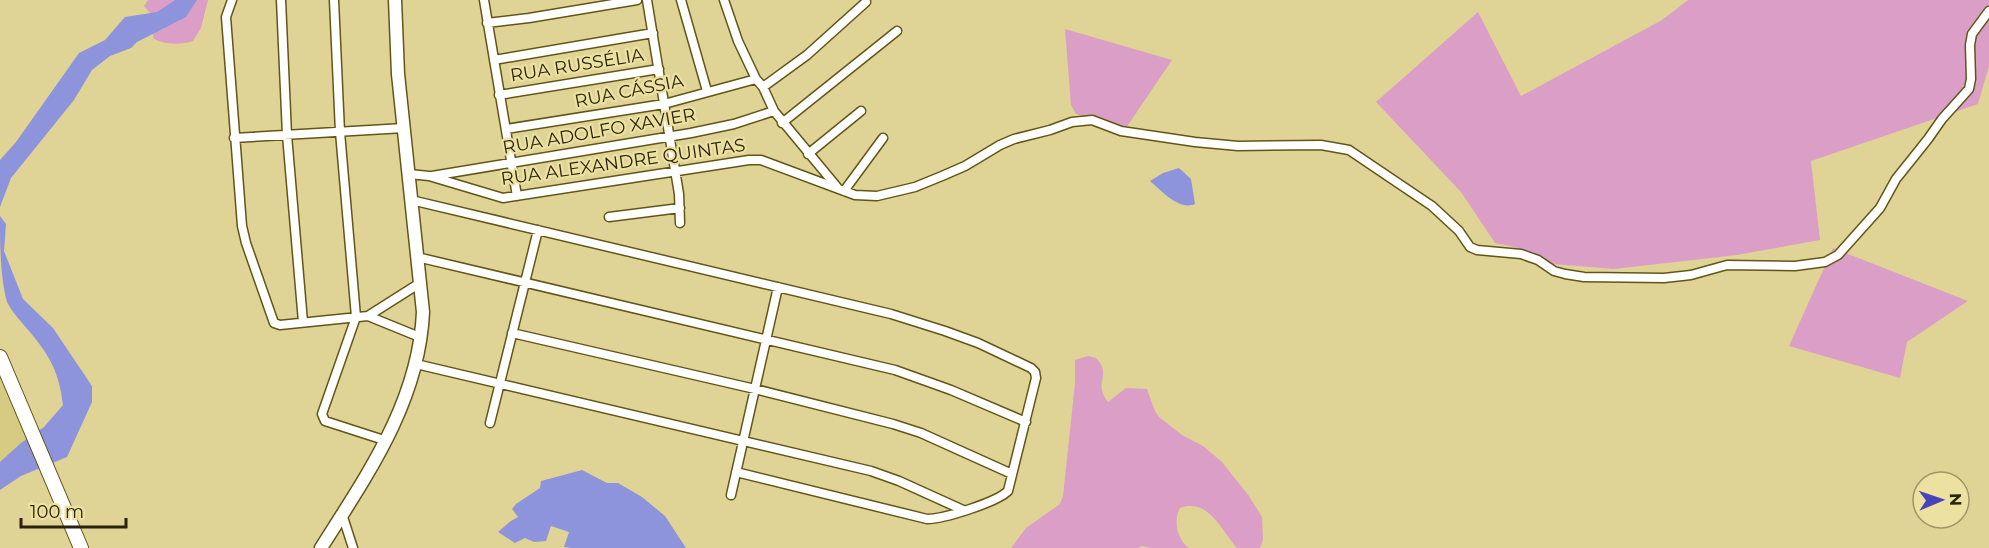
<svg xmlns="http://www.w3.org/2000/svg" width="1989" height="548" viewBox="0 0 1989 548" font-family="Montserrat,sans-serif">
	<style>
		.built { fill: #d7ca83 }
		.green { fill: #db9fc7 }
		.water { fill: #8d94db }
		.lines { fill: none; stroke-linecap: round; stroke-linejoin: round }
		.street-casing { stroke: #615617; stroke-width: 11 }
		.secondary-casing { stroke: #615617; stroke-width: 15 }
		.primary-casing { stroke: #615617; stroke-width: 16 }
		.street { stroke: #fff; stroke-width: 8 }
		.secondary { stroke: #fff; stroke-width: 12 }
		.primary { stroke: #fff; stroke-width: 14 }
		.labels { text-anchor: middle; stroke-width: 4.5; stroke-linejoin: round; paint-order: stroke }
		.street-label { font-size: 18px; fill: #282309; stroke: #ede1a2 }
	</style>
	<rect width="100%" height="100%" fill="#dfd495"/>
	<path class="built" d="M 0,377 L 27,439 L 0,462 Z"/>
	<path class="green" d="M 148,0 L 208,0 L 201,28 L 193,41 C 182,45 162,45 153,38 L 155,15 L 149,12 L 144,6 Z
		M 1688,0 L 1989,0 L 1989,66 L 1978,104 L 1811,161 L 1820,240 L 1737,255 L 1614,269 L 1553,264 L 1514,247 L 1495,243 L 1461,192 L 1376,102 L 1478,12 L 1521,96 L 1662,20 Z
		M 1065,29 L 1172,60 L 1126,128 L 1076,114 L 1071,105 Z
		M 1833,248 L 1968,301 L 1907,342 L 1900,378 L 1789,346 Z
		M 1088,356 L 1096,358 C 1113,376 1092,381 1108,402 L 1126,388 L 1147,389 L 1155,411 L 1159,417 L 1182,435 L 1203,446 L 1222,462 L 1249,496 L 1262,517 L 1263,540 L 1260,548 L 1237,548 C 1221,530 1209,498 1180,508 C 1173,521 1177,539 1189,548 L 1150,548 L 1142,546 L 1138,548 L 1011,548 L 1026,528 L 1060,504 L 1063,496 L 1075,383 L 1075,360 Z"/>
	<path class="water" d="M 175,0 L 197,0 L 186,17 L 137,42 L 131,48 L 110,56 L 92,70 L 74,100 L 11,178 L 0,207 L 0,160 L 16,142 L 79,53 L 105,40 L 125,17 L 157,12 Z
		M 1179,168 L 1191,179 L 1195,204 C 1179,211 1162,191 1150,181 L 1163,173 Z
		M 0,216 L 6,224 L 4,251 L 23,299 L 53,328 L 92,386 L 92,402 L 67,457 L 21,476 L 0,490 L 0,462 L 21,443 L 44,427 L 63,405 C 59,372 50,356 29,331 C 21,321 13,314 7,302 C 0,276 0,244 0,216 Z
		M 582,470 L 607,483 L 618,483 L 642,497 L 665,516 L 686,548 L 572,548 L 564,547 L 569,532 L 551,526 L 546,541 L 534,542 L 525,538 L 515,543 L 498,532 L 511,521 L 518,517 L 512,509 L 516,504 L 540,488 L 541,481 Z"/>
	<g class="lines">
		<g class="street-casing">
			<path id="street" d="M 232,0 L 226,17 L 242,226 L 246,243 L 274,323 L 280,325 L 368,316 L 420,283
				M 281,0 L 287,135 L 303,322
				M 334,0 L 340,132 L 356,317 L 322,414 L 325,421 L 387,441
				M 484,0 L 517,196
				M 647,0 L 679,194 L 680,223
				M 681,0 L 707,91
				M 724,0 L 738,41 L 756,79 L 763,87 L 774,111 L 837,187
				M 487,23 L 529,18 L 637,0
				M 494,60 L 653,33
				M 763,87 L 807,55 L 866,2
				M 499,95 L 659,69
				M 782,123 L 897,31
				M 506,129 L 664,104 L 756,79
				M 234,138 L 404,128
				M 808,154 L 861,111
				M 409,174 L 429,176 L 503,198 L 749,160 L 761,160 L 855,195 L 877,196 L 915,187 L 942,176 L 965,166 L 1000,145 L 1014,139 L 1050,130 L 1072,122 L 1092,120 L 1121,131 L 1195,142 L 1238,146 L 1321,145 L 1349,150 L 1432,206 L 1459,231 L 1470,247 L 1477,250 L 1521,254 L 1538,260 L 1554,271 L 1565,274 L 1584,277 L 1664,278 L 1691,275 L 1727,265 L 1795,266 L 1825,262 L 1838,255 L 1880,208 L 1896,179 L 1928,139 L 1942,119 L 1969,89 L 1971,79 L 1970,45 L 1972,34 L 1989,11
				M 432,176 L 691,133 L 734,124 L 774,111
				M 844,191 L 883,138
				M 411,200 L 891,314 L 945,331 L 978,343 L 1031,368 L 1035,372 L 1036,378 L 1008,491 C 997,502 944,519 927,519 L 736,472
				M 609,217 L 680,208
				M 417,257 L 895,370 L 951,390 L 1026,422
				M 368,316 L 422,338
				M 512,333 L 755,389 L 893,424 L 921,433 L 1012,474
				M 416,364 L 871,471 L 899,481 L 963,510
				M 490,423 L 538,230
				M 731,495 L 778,287
				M 342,514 L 353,548"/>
		</g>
		<g class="secondary-casing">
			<path id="secondary" d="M 321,548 C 367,475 419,402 423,312 L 398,74 L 395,0"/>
		</g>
		<g class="primary-casing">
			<path id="primary" d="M 0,357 L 81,548"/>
		</g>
		<use href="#street" class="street"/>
		<use href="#secondary" class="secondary"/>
		<use href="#primary" class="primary"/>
	</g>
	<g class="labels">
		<g class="street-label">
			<text transform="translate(577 65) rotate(-9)" y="6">RUA RUSSÉLIA</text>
			<text transform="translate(629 91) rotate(-11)" y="6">RUA CÁSSIA</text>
			<text transform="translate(599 131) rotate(-10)" y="6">RUA ADOLFO XAVIER</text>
			<text transform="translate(623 162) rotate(-8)" y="6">RUA ALEXANDRE QUINTAS</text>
		</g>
	</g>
	<g transform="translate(1941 500) rotate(88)"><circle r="28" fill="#ede1a2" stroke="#9e9565" stroke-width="1.5"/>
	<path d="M0-4.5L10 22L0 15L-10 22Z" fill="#4943b9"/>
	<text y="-9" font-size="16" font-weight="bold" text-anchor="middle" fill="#282309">N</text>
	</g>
	<path d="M21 518v9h105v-9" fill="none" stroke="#282309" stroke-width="3"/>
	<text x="30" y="518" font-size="18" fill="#282309" stroke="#ede1a2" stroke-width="4.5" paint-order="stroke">100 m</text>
</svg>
